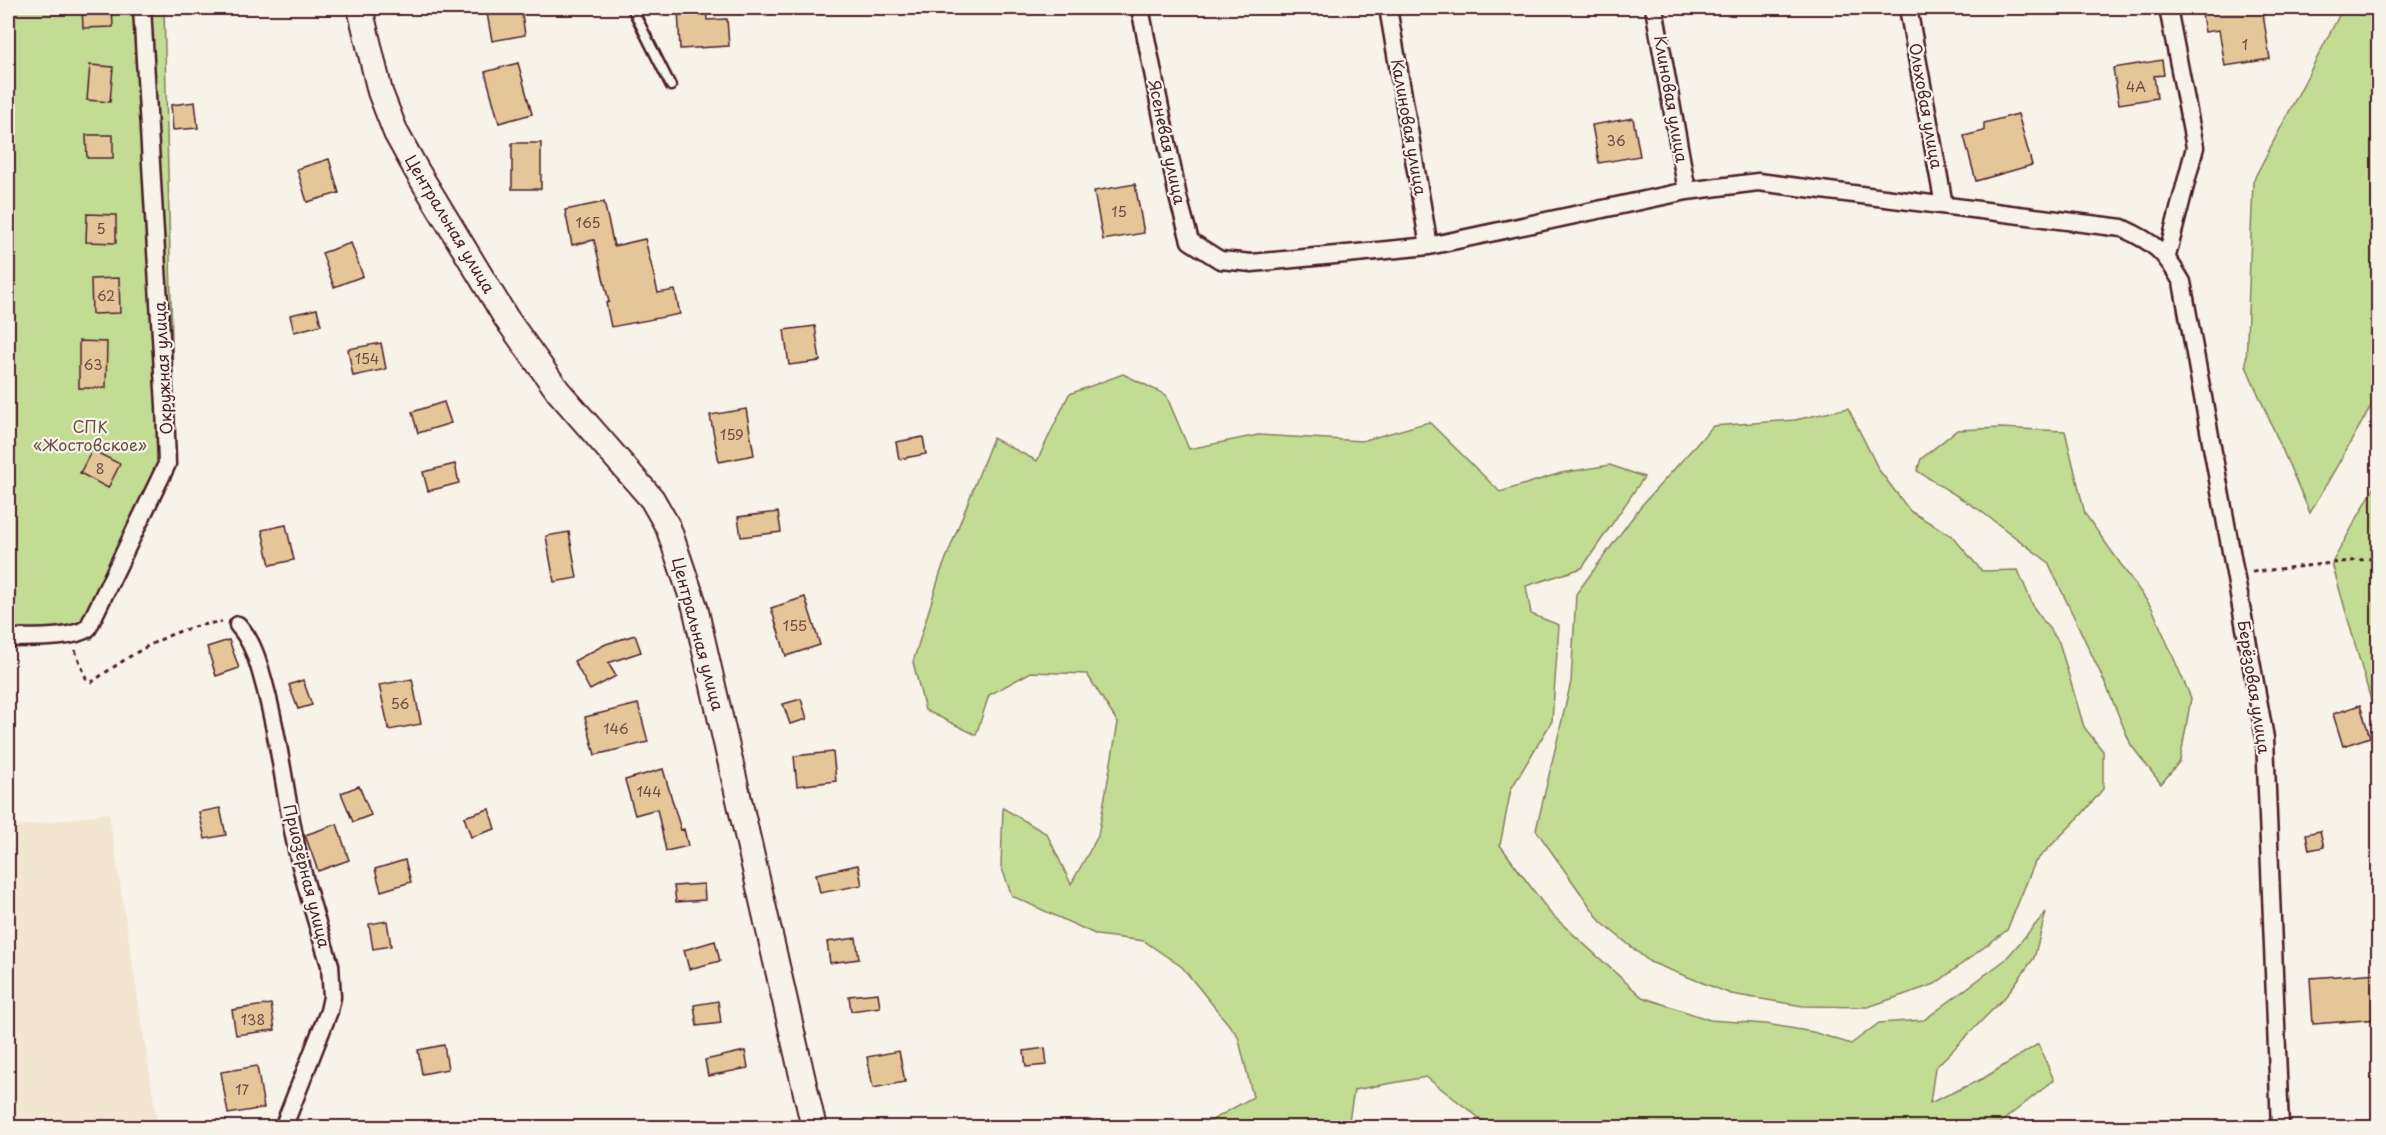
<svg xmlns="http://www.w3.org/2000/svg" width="2386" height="1135" viewBox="0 0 2386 1135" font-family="'Playpen Sans',sans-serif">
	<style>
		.built { fill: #f2e6d0 }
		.green { fill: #c2dd93; stroke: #867e5f; stroke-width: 1.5 }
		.building { fill: #e5c698; stroke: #4a1f2b; stroke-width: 1.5 }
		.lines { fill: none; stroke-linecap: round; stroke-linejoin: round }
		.lane-casing { stroke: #4a1f2b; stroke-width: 13 }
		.street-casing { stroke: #4a1f2b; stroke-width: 21 }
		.secondary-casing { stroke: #4a1f2b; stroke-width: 28 }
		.path { stroke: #4a1f2b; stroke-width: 3; stroke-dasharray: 4.5 4.5; stroke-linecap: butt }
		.lane { stroke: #f7f3e8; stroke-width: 8 }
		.street { stroke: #f7f3e8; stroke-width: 16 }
		.secondary { stroke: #f7f3e8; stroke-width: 24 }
		.labels { text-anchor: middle; stroke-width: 4.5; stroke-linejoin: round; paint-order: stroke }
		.number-label { font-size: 14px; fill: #714946 }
		.street-label { font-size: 16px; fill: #4a1f2b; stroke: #f7f3e8 }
		.park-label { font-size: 16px; fill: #684e45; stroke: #f7f3e8 }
	</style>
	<rect width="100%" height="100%" fill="#f7f3e8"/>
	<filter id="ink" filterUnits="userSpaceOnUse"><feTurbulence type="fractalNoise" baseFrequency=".0167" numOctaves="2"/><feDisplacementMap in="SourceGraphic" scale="12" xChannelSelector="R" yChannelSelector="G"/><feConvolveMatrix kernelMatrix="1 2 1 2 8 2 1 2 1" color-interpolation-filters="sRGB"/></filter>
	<g filter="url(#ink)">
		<path class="built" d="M 109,813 L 158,1127 L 8,1127 L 8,828 Z"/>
		<path class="green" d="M 8,8 L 164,8 L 175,465 L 92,639 L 8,643 Z
			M 2343,8 L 2378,8 L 2378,394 L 2310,513 L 2246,366 L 2253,181 Z
			M 1123,374 L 1166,395 L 1189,449 L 1258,435 L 1362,441 L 1429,422 L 1500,492 L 1561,473 L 1610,465 L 1644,477 L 1582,568 L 1526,586 L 1531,614 L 1559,625 L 1552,721 L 1511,789 L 1500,845 L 1550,913 L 1642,997 L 1710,1020 L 1766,1024 L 1813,1032 L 1851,1044 L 1879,1023 L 1924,1020 L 2005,960 L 2046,912 L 2034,958 L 2006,996 L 1935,1068 L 1930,1103 L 1984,1078 L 2038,1044 L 2054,1080 L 1995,1127 L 1491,1127 L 1426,1077 L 1354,1090 L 1348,1127 L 1200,1127 L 1253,1097 L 1238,1036 L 1182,967 L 1144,941 L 1097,935 L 1012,896 L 1001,866 L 1003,808 L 1047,834 L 1071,884 L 1098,836 L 1118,723 L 1087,674 L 1031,672 L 989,695 L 976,735 L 925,710 L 913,662 L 940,574 L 993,438 L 1037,461 L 1069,394 Z
			M 1848,408 L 1879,470 L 1910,511 L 1952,536 L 1982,571 L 2018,570 L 2034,608 L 2059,642 L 2084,727 L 2103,751 L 2103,789 L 2083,813 L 2035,862 L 2007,930 L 1935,984 L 1868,1007 L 1803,1006 L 1731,994 L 1650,962 L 1601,922 L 1536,830 L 1571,682 L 1576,594 L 1641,506 L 1713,426 L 1795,420 Z
			M 2000,428 L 2065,431 L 2085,514 L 2152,608 L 2191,698 L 2180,761 L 2161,784 L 2131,745 L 2106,685 L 2048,562 L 1978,509 L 1917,471 L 1921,459 L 1957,430 Z
			M 2378,481 L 2378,725 L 2332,563 Z"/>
		<path class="building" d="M 82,8 L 112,8 L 113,27 L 83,28 Z
			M 486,8 L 521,8 L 525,35 L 492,41 Z
			M 678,8 L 706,8 L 707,20 L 727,19 L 729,46 L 680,49 Z
			M 2201,8 L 2262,8 L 2270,59 L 2225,66 L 2219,30 L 2205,32 Z
			M 2162,60 L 2164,75 L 2154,76 L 2157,98 L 2119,104 L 2113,68 Z
			M 518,63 L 532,114 L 499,123 L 485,72 Z
			M 90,65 L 113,67 L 110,102 L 87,100 Z
			M 195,102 L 198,128 L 173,130 L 171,105 Z
			M 2018,114 L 2032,165 L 1976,181 L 1964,136 L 1984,131 L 1984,123 Z
			M 1633,118 L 1640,156 L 1599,163 L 1592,125 Z
			M 86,135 L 113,135 L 113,158 L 87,158 Z
			M 512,143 L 541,143 L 541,189 L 512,189 Z
			M 329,159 L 339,193 L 307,202 L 297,169 Z
			M 1135,184 L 1144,233 L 1103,240 L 1094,191 Z
			M 604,202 L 614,246 L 645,239 L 658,293 L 675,290 L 680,314 L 611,327 L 606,303 L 609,302 L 594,240 L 572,245 L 565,210 Z
			M 87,214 L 116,215 L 116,243 L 86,242 Z
			M 351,243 L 363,276 L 334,287 L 322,253 Z
			M 119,278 L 120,313 L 92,314 L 91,279 Z
			M 317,309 L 321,325 L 294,332 L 290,315 Z
			M 815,326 L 820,361 L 789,365 L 784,330 Z
			M 79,341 L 107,342 L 106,388 L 79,388 Z
			M 381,343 L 386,369 L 353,376 L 348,349 Z
			M 444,402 L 451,423 L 418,433 L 412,412 Z
			M 746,409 L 754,455 L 719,462 L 710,415 Z
			M 923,437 L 926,454 L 899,459 L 896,442 Z
			M 92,450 L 120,464 L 108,488 L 80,473 Z
			M 455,464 L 459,483 L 428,491 L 423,472 Z
			M 778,512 L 781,532 L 741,537 L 738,517 Z
			M 286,525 L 294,560 L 270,565 L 262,530 Z
			M 569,532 L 577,578 L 554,582 L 546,536 Z
			M 805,597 L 820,645 L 786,656 L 771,608 Z
			M 635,635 L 641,652 L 608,663 L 616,676 L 590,690 L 574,661 L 606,644 Z
			M 229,640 L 239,668 L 216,676 L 207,647 Z
			M 412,679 L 421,724 L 389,730 L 379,685 Z
			M 303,680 L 312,705 L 298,709 L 289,685 Z
			M 801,699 L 807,719 L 790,724 L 783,704 Z
			M 638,704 L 648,742 L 595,755 L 585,717 Z
			M 2360,705 L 2370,737 L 2343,746 L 2333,714 Z
			M 833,752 L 836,781 L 797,786 L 794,756 Z
			M 663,769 L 681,830 L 684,829 L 688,846 L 666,851 L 657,809 L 635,815 L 625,780 Z
			M 359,786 L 371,815 L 353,822 L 341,793 Z
			M 220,808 L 226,835 L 205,839 L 199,812 Z
			M 489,809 L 495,829 L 471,837 L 464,817 Z
			M 337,824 L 349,860 L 318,871 L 305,835 Z
			M 2320,831 L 2324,847 L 2309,850 L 2306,834 Z
			M 405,860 L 411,882 L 381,891 L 375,869 Z
			M 858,865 L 862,885 L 820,893 L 816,874 Z
			M 704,884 L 705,900 L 676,902 L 674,886 Z
			M 387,921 L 391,946 L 373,949 L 369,924 Z
			M 856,938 L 859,959 L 830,963 L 827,942 Z
			M 715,941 L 720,961 L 689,969 L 684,950 Z
			M 2379,973 L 2379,1019 L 2313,1024 L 2310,978 Z
			M 878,993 L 880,1007 L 851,1011 L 849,996 Z
			M 718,1001 L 721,1023 L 697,1026 L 694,1005 Z
			M 271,1004 L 275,1030 L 236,1035 L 232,1010 Z
			M 444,1045 L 448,1069 L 422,1074 L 418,1050 Z
			M 1045,1048 L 1047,1065 L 1026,1067 L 1024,1051 Z
			M 745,1051 L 748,1068 L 708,1076 L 705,1060 Z
			M 899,1051 L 905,1082 L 873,1088 L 867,1057 Z
			M 257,1066 L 264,1108 L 228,1114 L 221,1072 Z"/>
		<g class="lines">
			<g class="lane-casing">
				<path id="lane" d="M 632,8 L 671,86
					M 2045,1127 L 2045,1128"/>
			</g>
			<g class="street-casing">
				<path id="street" d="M 1140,8 L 1178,197 L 1190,241 L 1220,260 L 1252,263 L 1429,246 L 1687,191 L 1758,182 L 2122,228 C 2155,243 2164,251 2182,282 L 2265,738 L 2280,1128
					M 1388,8 L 1429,246
					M 1654,8 L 1687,191
					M 1908,8 L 1944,205
					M 2167,256 L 2195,147 L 2168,8
					M 238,625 C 254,643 259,665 265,687 C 280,741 285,796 297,850 C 306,888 318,927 330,965 L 332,997 L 329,1011 L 283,1128
					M 8,638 C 30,637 70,640 88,628 L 167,464 L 165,406 L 142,8"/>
			</g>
			<g class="secondary-casing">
				<path id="secondary" d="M 360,8 L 380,92 L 396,133 L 417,171 L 506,318 L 558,391 L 652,499 L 668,527 L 695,607 L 814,1128"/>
			</g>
			<path class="path" d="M 2252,572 L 2378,558
				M 75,650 L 86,678 L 92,682 C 130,655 175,625 222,622"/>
			<use href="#lane" class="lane"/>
			<use href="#street" class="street"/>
			<use href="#secondary" class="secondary"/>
		</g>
	</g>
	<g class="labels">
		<g class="number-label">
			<text x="2245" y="50">1</text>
			<text x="2136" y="92">4А</text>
			<text x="1616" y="146">36</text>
			<text x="1119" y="217">15</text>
			<text x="588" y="228">165</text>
			<text x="101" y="234">5</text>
			<text x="106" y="301">62</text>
			<text x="367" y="364">154</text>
			<text x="93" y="370">63</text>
			<text x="732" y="440">159</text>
			<text x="100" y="474">8</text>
			<text x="795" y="631">155</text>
			<text x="400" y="709">56</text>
			<text x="616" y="734">146</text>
			<text x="649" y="797">144</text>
			<text x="253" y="1025">138</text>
			<text x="242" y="1095">17</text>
		</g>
		<g class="street-label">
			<text transform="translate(1671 99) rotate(80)" y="6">Клиновая улица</text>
			<text transform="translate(1926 106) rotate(80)" y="6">Ольховая улица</text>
			<text transform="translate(1409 127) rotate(80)" y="6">Калиновая улица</text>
			<text transform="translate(1167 142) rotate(78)" y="6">Ясеневая улица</text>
			<text transform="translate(450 224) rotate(59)" y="6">Центральная улица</text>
			<text transform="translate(163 368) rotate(-93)" y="6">Окружная улица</text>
			<text transform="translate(698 634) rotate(75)" y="6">Центральная улица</text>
			<text transform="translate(2254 687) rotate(81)" y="6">Берёзовая улица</text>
			<text transform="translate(307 876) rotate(76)" y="6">Приозёрная улица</text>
		</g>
		<g class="park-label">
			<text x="90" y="433">СПК<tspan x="90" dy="18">«Жостовское»</tspan></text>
		</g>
	</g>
	<rect width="2386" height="1135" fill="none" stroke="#f7f3e8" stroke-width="30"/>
	<rect x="15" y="15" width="2356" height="1105" fill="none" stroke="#4a1f2b" stroke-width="2" filter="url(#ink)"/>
</svg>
